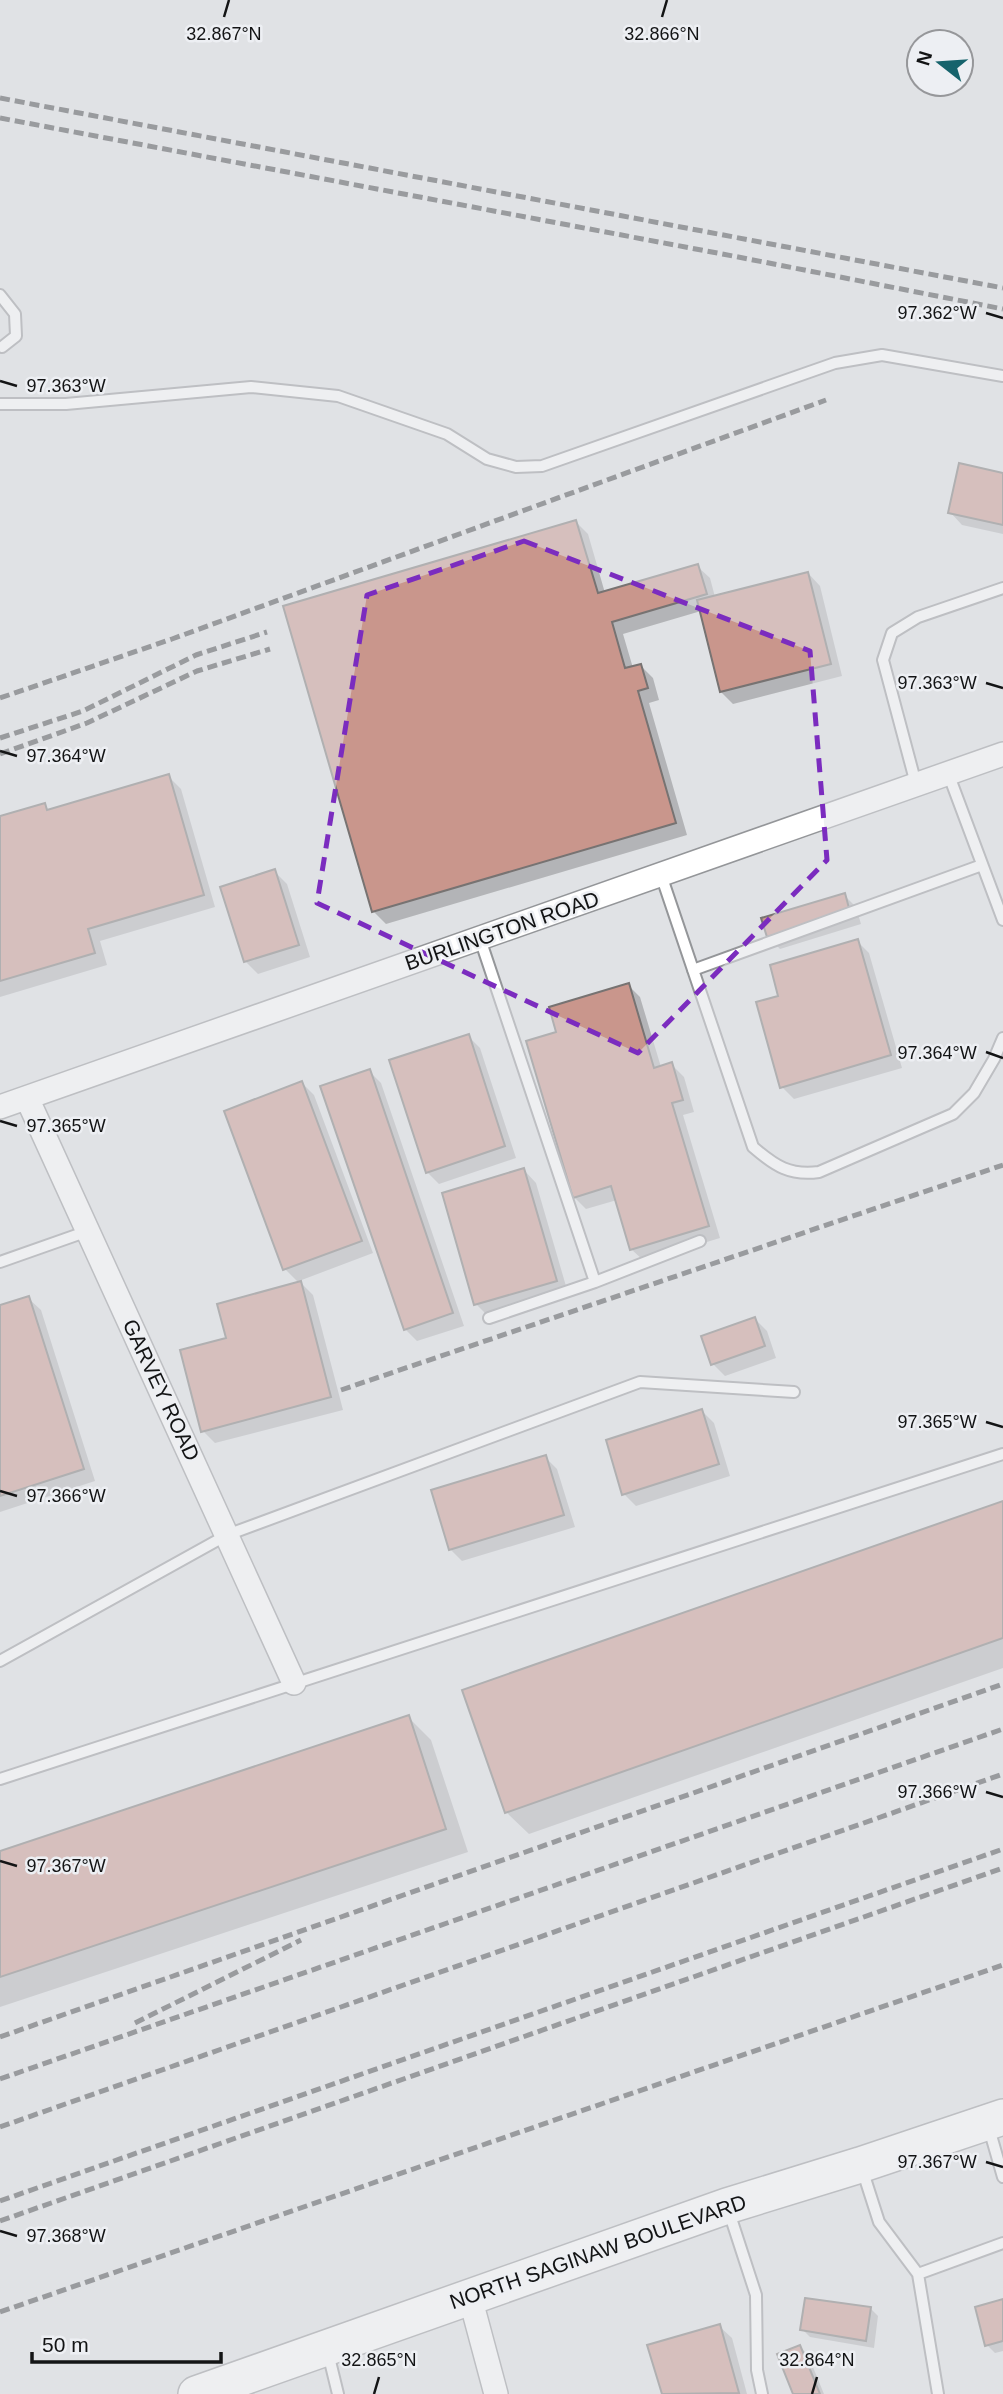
<svg xmlns="http://www.w3.org/2000/svg" width="1003" height="2394" viewBox="0 0 1003 2394" font-family="Helvetica,sans-serif">
	<style>
		.shadow { fill: #0003 }
		.building { fill: #c9968c; stroke: #777372; stroke-width: 2 }
		.lines { fill: none; stroke-linecap: round; stroke-linejoin: round }
		.lane-casing { stroke: #949699; stroke-width: 14 }
		.street-casing { stroke: #949699; stroke-width: 26 }
		.primary-casing { stroke: #949699; stroke-width: 38 }
		.lane { stroke: #fff; stroke-width: 10 }
		.street { stroke: #fff; stroke-width: 23 }
		.primary { stroke: #fff; stroke-width: 35 }
		.rail { stroke: #444547; stroke-width: 5; stroke-dasharray: 10 5; stroke-linecap: butt }
		.marked { fill: none; stroke: #7b2cbf; stroke-width: 5; stroke-dasharray: 14 9; stroke-linejoin: round }
		.ticks { fill: none; stroke: #131415; stroke-width: 2.5 }
		.labels { text-anchor: middle; stroke-width: 5; stroke-linejoin: round; paint-order: stroke }
		.street-label { font-size: 21px; fill: #131415; stroke: #edeff3 }
		.ticks-label { font-size: 18px; text-anchor: middle; fill: #131415; stroke: #edeff3; stroke-width: 5; stroke-linejoin: round; paint-order: stroke }
	</style>
	<rect width="100%" height="100%" fill="#e0e2e5"/>
	<path class="shadow" d="M 1003,475 L 1003,534 L 962,525 L 950,512 Z
		M 576,522 L 588,534 L 605,593 L 697,566 L 710,578 L 715,597 L 808,573 L 820,586 L 842,676 L 733,704 L 721,692 L 701,611 L 623,634 L 633,668 L 641,666 L 653,678 L 659,700 L 649,703 L 687,835 L 386,924 L 373,911 Z
		M 168,776 L 181,789 L 215,907 L 100,941 L 107,965 L 0,997 L 0,818 L 44,805 L 50,811 Z
		M 274,871 L 287,884 L 310,957 L 258,974 L 246,962 L 222,888 Z
		M 844,895 L 856,907 L 861,924 L 780,949 L 768,936 Z
		M 857,941 L 869,953 L 902,1068 L 794,1099 L 782,1087 L 781,997 Z
		M 628,985 L 640,997 L 661,1067 L 671,1064 L 684,1077 L 694,1112 L 683,1115 L 720,1238 L 644,1261 L 631,1249 L 617,1200 L 586,1209 L 574,1197 L 558,1033 Z
		M 468,1036 L 480,1048 L 516,1158 L 439,1184 L 427,1172 Z
		M 369,1071 L 381,1083 L 464,1326 L 417,1341 L 405,1329 Z
		M 302,1083 L 314,1095 L 373,1253 L 299,1281 L 313,1295 L 343,1410 L 215,1443 L 203,1431 L 228,1339 L 299,1283 L 285,1269 L 226,1112 Z
		M 524,1170 L 536,1183 L 568,1293 L 488,1316 L 476,1304 Z
		M 28,1298 L 41,1310 L 95,1481 L 0,1512 L 0,1307 Z
		M 755,1319 L 767,1331 L 776,1358 L 725,1376 L 713,1364 Z
		M 702,1411 L 714,1423 L 730,1476 L 636,1506 L 624,1494 Z
		M 545,1457 L 557,1469 L 575,1527 L 462,1561 L 450,1549 Z
		M 1003,1502 L 1003,1668 L 529,1834 L 506,1812 Z
		M 408,1717 L 431,1740 L 468,1852 L 0,2007 L 0,1852 Z
		M 1003,2301 L 1003,2351 L 995,2353 L 987,2345 Z
		M 870,2308 L 878,2316 L 874,2348 L 810,2337 L 802,2329 Z
		M 719,2326 L 732,2338 L 747,2394 L 663,2394 L 650,2346 Z
		M 800,2347 L 808,2355 L 824,2394 L 795,2394 Z"/>
	<path class="building" d="M 959,463 L 1003,473 L 1003,525 L 948,513 Z
		M 576,520 L 598,593 L 698,564 L 707,594 L 612,622 L 625,668 L 641,664 L 648,688 L 638,691 L 676,823 L 372,912 L 283,606 Z
		M 808,572 L 831,664 L 720,692 L 697,600 Z
		M 169,774 L 204,895 L 88,929 L 95,953 L 0,981 L 0,816 L 45,803 L 47,810 Z
		M 275,869 L 299,945 L 244,962 L 220,887 Z
		M 845,893 L 850,912 L 767,937 L 761,918 Z
		M 858,939 L 891,1055 L 780,1088 L 756,1002 L 778,996 L 770,965 Z
		M 629,983 L 654,1068 L 672,1062 L 683,1100 L 672,1103 L 709,1226 L 630,1250 L 611,1186 L 573,1198 L 526,1041 L 556,1032 L 549,1007 Z
		M 469,1034 L 505,1146 L 426,1173 L 389,1060 Z
		M 370,1069 L 453,1313 L 404,1330 L 320,1086 Z
		M 302,1081 L 362,1241 L 283,1270 L 224,1111 Z
		M 524,1168 L 557,1281 L 474,1305 L 442,1193 Z
		M 301,1281 L 331,1397 L 201,1432 L 180,1350 L 226,1338 L 217,1304 Z
		M 29,1296 L 84,1469 L 0,1496 L 0,1305 Z
		M 755,1317 L 765,1346 L 711,1365 L 701,1336 Z
		M 702,1409 L 719,1464 L 622,1495 L 606,1440 Z
		M 546,1455 L 564,1515 L 449,1550 L 431,1490 Z
		M 1003,1501 L 1003,1638 L 505,1813 L 462,1690 Z
		M 409,1715 L 446,1829 L 0,1977 L 0,1851 Z
		M 805,2298 L 871,2307 L 866,2341 L 800,2330 Z
		M 1003,2299 L 1003,2341 L 985,2346 L 975,2307 Z
		M 720,2324 L 739,2393 L 662,2394 L 647,2345 Z
		M 800,2345 L 820,2394 L 793,2394 L 777,2354 Z"/>
	<g class="lines">
		<g class="lane-casing">
			<path id="lane" d="M 0,295 L 15,314 L 16,336 L 2,347
				M 0,404 L 66,404 L 251,387 L 338,396 L 447,434 L 487,459 L 516,467 L 542,466 L 835,363 L 882,355 L 1003,376
				M 948,773 L 1003,920
				M 916,784 L 883,660 L 892,633 L 918,617 L 1003,588
				M 661,875 L 753,1147 C 775,1166 790,1176 819,1172 L 953,1114 L 974,1093 L 994,1059 L 1003,1038
				M 480,939 L 595,1282 L 489,1318
				M 693,970 L 982,865
				M 0,1262 L 88,1231
				M 595,1282 L 700,1241
				M 0,1661 L 227,1535 L 640,1382 L 794,1392
				M 0,1779 L 1003,1454
				M 988,2125 L 1003,2177
				M 862,2169 L 879,2222 L 918,2274 L 938,2394
				M 728,2209 L 756,2295 L 757,2370 L 762,2394
				M 918,2274 L 1003,2243
				M 328,2353 L 338,2394"/>
		</g>
		<g class="street-casing">
			<path id="street" d="M 27,1098 L 294,1683
				M 0,1107 L 1003,754
				M 470,2297 L 496,2394"/>
		</g>
		<g class="primary-casing">
			<path id="primary" d="M 196,2394 L 727,2206 L 860,2165 L 1003,2117"/>
		</g>
		<use href="#lane" class="lane"/>
		<use href="#street" class="street"/>
		<use href="#primary" class="primary"/>
		<path class="rail" d="M 0,98 L 1003,288
			M 0,118 L 733,256 L 1003,309
			M 0,698 L 172,639 L 826,400
			M 0,738 L 83,711 L 196,655 L 267,632
			M 0,754 L 87,723 L 197,671 L 270,649
			M 341,1390 L 1003,1165
			M 135,2023 L 301,1940
			M 0,2037 L 1003,1684
			M 0,2079 L 1003,1729
			M 0,2127 L 1003,1774
			M 0,2201 L 1003,1849
			M 0,2221 L 1003,1868
			M 0,2312 L 1003,1965"/>
	</g>
	<path d="M0 0H1003V2394H0ZM 524,541 L 810,651 L 827,860 L 638,1053 L 317,903 L 367,595 Z" fill="#e0e2e5" fill-opacity=".55" fill-rule="evenodd"/>
	<path class="marked" d="M 524,541 L 810,651 L 827,860 L 638,1053 L 317,903 L 367,595 Z"/>
	<path class="ticks" d="M 224,17 L 229,0M 662,17 L 667,0M 986,313 L 1003,318M 0,381 L 17,386M 986,683 L 1003,688M 0,751 L 17,756M 986,1052 L 1003,1058M 0,1121 L 17,1126M 986,1422 L 1003,1427M 0,1491 L 17,1496M 986,1792 L 1003,1797M 0,1861 L 17,1866M 986,2162 L 1003,2167M 0,2231 L 17,2236M 374,2394 L 379,2377M 812,2394 L 817,2377"/>
	<g class="labels">
		<g class="street-label">
			<text transform="translate(502 931) rotate(-19)" y="7">BURLINGTON ROAD</text>
			<text transform="translate(161 1390) rotate(65)" y="7">GARVEY ROAD</text>
			<text transform="translate(598 2252) rotate(-19)" y="7">NORTH SAGINAW BOULEVARD</text>
		</g>
	</g>
	<g class="ticks-label">
		<text x="224" y="40">32.867°N</text>
		<text x="662" y="40">32.866°N</text>
		<text x="937" y="319">97.362°W</text>
		<text x="66" y="392">97.363°W</text>
		<text x="937" y="689">97.363°W</text>
		<text x="66" y="762">97.364°W</text>
		<text x="937" y="1059">97.364°W</text>
		<text x="66" y="1132">97.365°W</text>
		<text x="937" y="1428">97.365°W</text>
		<text x="66" y="1502">97.366°W</text>
		<text x="937" y="1798">97.366°W</text>
		<text x="66" y="1872">97.367°W</text>
		<text x="937" y="2168">97.367°W</text>
		<text x="66" y="2242">97.368°W</text>
		<text x="379" y="2366">32.865°N</text>
		<text x="817" y="2366">32.864°N</text>
	</g>
	<g transform="translate(940 63) rotate(287)"><circle r="33" fill="#edeff3" stroke="#96979a" stroke-width="2"/>
	<path d="M0-5L12 26L0 18L-12 26Z" fill="#16636c"/>
	<text y="-10" font-size="19" font-weight="bold" text-anchor="middle" fill="#131415">N</text>
	</g>
	<path d="M32 2352v10h189v-10" fill="none" stroke="#131415" stroke-width="3.5"/>
	<text x="42" y="2352" font-size="21" fill="#131415" stroke="#edeff3" stroke-width="5" paint-order="stroke">50 m</text>
</svg>
